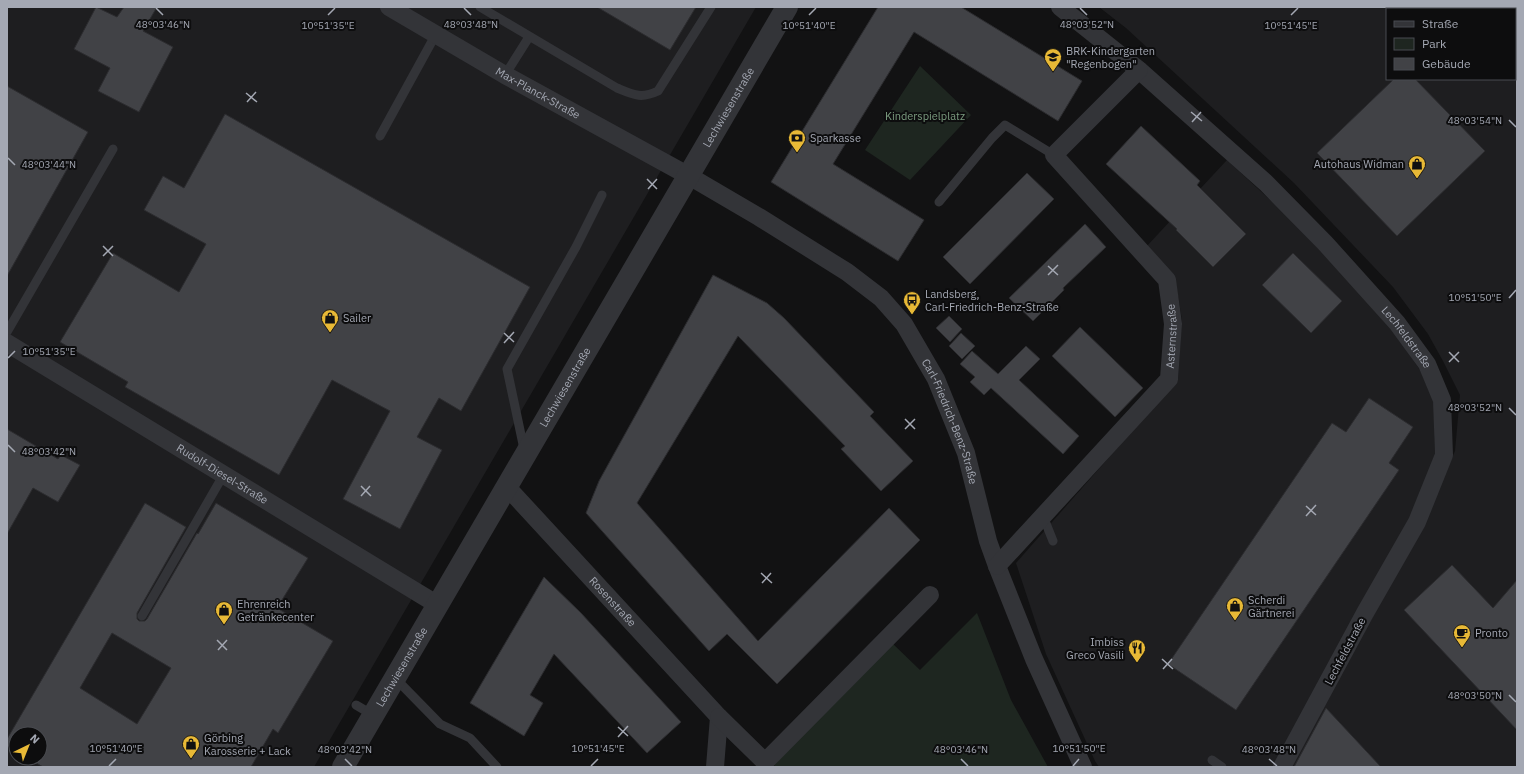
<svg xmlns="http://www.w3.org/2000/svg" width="1524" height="774" viewBox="0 0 1524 774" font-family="'IBM Plex Sans',sans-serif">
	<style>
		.built { fill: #1e1e20; fill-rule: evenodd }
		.green { fill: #1e2620 }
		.building { fill: #414246; stroke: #2c2c2f; fill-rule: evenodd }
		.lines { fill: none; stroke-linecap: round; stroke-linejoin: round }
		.service { stroke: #333438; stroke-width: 9 }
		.minor { stroke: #333438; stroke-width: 18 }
		.tertiary { stroke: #333438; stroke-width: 22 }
		.ticks { fill: none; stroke: #a4a8b3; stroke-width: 1.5 }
		.labels { text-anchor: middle; stroke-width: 4; stroke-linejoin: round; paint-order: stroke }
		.poi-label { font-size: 11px; fill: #a4a8b3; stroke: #0d0d0e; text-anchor: start }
		.street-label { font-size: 11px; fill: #a4a8b3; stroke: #0d0d0e }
		.park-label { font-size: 11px; fill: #7c9d80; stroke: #0d0d0e }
		.ticks-label { font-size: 10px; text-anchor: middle; fill: #a4a8b3; stroke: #0d0d0e; stroke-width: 4; stroke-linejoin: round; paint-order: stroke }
	</style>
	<rect width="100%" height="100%" fill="#121213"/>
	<path class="built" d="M 7,7 L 756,7 L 314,767 L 7,767 ZM 16,734 L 40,734 L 40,758 L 16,758 Z
		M 1099,7 L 1517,7 L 1517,767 L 1291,767 L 1422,526 L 1455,451 L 1460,395 L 1443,361 L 1428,334 L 1393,287 L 1294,183 L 1126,28 ZM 1387,9 L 1515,9 L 1515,79 L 1387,79 Z
		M 1227,160 L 1298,226 L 1392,329 L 1420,370 L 1434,403 L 1435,456 L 1411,520 L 1348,629 L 1273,767 L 1099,767 L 1095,761 L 1046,654 L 1016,563 L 1178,379 L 1182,320 L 1175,278 L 1146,247 Z"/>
	<path class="green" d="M 920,66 L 971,115 L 910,180 L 865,150 Z
		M 977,613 L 1011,700 L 1048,767 L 776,767 L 773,764 L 892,643 L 920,670 Z"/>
	<path class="building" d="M 96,7 L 117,17 L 124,7 L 157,7 L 143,31 L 173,47 L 139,112 L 98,91 L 110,68 L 74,49 Z
		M 597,7 L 696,7 L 670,50 Z
		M 878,7 L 961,7 L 1082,81 L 1058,121 L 914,32 L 833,164 L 924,220 L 898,261 L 771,182 Z
		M 1394,79 L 1415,79 L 1485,151 L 1397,236 L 1317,153 Z
		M 7,86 L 88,132 L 7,276 Z
		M 225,114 L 530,287 L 461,411 L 439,398 L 417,437 L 442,450 L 400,529 L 343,499 L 390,411 L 332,380 L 279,475 L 125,387 L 128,382 L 60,342 L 113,253 L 179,292 L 206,244 L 144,210 L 163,176 L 184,188 Z
		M 1141,126 L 1200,181 L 1197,185 L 1246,234 L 1213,267 L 1176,230 L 1177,229 L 1106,164 Z
		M 1027,173 L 1054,199 L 970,284 L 943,257 Z
		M 1085,224 L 1106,247 L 1063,288 L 1064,290 L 1033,321 L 1009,298 Z
		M 1293,253 L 1342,301 L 1311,333 L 1262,285 Z
		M 713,275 L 767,303 L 784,318 L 874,412 L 870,416 L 913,461 L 881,491 L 841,449 L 845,446 L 738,336 L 637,503 L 758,641 L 889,508 L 920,540 L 777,684 L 727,634 L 709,651 L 586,513 L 599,481 Z
		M 949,316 L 962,329 L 950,342 L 936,328 Z
		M 1080,327 L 1143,388 L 1115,417 L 1052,356 Z
		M 961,333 L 975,346 L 962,359 L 949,346 Z
		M 1026,346 L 1040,359 L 1019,380 L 1079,436 L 1063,454 L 991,388 L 984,395 L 970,382 L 975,377 L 960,364 L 972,351 L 998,374 Z
		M 1369,398 L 1413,427 L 1389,463 L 1399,470 L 1236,710 L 1168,664 L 1332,423 L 1346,432 Z
		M 7,429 L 58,459 L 61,455 L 80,465 L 58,502 L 33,488 L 7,534 Z
		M 145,503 L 186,527 L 137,613 L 137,619 L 139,621 L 145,621 L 147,619 L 197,533 L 198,534 L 216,503 L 308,558 L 277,608 L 333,641 L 278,733 L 273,729 L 251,767 L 43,767 L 28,758 L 40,758 L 40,734 L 16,734 L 16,751 L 7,746 L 7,739 ZM 112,633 L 171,668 L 137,724 L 80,688 Z
		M 1452,565 L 1493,608 L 1517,580 L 1517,730 L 1404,610 Z
		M 544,577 L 581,613 L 681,722 L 647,753 L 554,654 L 530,695 L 543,703 L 524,736 L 470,703 Z
		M 1326,708 L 1381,767 L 1294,767 Z"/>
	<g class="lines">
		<path class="service" d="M 480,7 L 617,88 C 634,95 641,99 658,91 L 711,7
			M 505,75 L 529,37
			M 380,136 L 436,34
			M 939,202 L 992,138 L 1005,125 L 1054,155
			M 7,332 L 113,149
			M 524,449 L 507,369 L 576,247 L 602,195
			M 1043,516 L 1053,541
			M 142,616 L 224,474
			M 395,678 L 440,724 L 470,738 L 497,767
			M 356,705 L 373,715
			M 1212,760 L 1222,767"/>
		<g class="minor">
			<path id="s1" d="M 389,7 L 505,75 L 689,176 L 759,217 L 847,272 L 881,298 L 904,324 L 936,379 L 966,453 L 988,541 L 997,566 L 1034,659 L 1083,767"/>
			<path id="s2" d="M 1060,7 L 1139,70 L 1266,183 L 1325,243 L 1397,323 L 1427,364 L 1442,400 L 1444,455 L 1417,522 L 1365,613 L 1282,767"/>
			<path id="s3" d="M 7,343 L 438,605"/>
			<path id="s4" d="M 507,487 L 719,717 L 715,767"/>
			<path id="s5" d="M 997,566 L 1169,379 L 1173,324 L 1167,280 L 1054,155 L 1139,70"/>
			<path d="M 719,717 L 765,762 L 930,595"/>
		</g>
		<path class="tertiary" id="s6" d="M 343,767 L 787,7"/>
	</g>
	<path class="ticks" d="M 156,8 L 163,15M 464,8 L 471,15M 1080,8 L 1087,15M 328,15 L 335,8M 809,15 L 816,8M 1291,15 L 1298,8M 246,93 L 257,102M 247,102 L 256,92M 1191,112 L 1202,121M 1509,120 L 1516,127M 1192,122 L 1201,112M 8,158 L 15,165M 647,179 L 657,189M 648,189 L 657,179M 103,246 L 113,256M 103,256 L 113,246M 1048,266 L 1058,275M 1048,275 L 1058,265M 1509,298 L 1516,290M 504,333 L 514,342M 504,343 L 514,332M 1449,352 L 1459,362M 8,358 L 15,351M 1449,362 L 1459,352M 1509,408 L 1516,415M 905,419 L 915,429M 905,429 L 915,419M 8,445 L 15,452M 361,486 L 371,496M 361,496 L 370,486M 1306,506 L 1316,515M 1306,516 L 1316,505M 761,573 L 772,583M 762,583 L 771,573M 217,640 L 227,650M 218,650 L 227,640M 1162,659 L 1173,669M 1163,669 L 1172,659M 1509,695 L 1516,702M 618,727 L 628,736M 618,737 L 628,726M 345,759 L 352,766M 961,759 L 968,766M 1269,759 L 1277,766M 109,766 L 116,759M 591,766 L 598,759M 1073,766 L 1079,759"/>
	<defs>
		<g id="school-pin" transform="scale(0.9)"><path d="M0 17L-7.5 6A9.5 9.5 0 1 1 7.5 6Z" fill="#e8b936" stroke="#0d0d0e"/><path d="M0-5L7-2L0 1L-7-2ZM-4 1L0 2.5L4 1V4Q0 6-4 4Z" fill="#111"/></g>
		<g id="bank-pin" transform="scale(0.9)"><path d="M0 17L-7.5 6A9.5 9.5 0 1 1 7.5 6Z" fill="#e8b936" stroke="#0d0d0e"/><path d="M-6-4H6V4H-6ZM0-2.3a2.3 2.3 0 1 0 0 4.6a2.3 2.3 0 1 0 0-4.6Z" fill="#111"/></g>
		<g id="shop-pin" transform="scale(0.9)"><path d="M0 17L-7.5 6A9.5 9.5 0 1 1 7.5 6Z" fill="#e8b936" stroke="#0d0d0e"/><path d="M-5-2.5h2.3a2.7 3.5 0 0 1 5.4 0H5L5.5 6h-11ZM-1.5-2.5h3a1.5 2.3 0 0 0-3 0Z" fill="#111"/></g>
		<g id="bus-pin" transform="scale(0.9)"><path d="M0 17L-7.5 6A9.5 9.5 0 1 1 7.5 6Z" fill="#e8b936" stroke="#0d0d0e"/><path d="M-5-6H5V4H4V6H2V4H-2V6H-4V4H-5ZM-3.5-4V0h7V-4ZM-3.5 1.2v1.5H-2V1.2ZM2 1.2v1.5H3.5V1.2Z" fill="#111"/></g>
		<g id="cafe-pin" transform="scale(0.9)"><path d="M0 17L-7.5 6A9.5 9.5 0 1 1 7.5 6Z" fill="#e8b936" stroke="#0d0d0e"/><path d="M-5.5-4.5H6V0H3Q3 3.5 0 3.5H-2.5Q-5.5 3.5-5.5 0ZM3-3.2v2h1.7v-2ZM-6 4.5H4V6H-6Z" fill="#111"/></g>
		<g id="restaurant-pin" transform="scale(0.9)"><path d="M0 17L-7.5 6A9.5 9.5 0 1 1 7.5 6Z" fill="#e8b936" stroke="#0d0d0e"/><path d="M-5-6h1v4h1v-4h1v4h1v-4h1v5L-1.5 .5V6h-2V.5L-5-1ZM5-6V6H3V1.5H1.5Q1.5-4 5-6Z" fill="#111"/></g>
	</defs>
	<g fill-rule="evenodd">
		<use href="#school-pin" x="1053" y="57"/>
		<use href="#bank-pin" x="797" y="138"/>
		<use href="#shop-pin" x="1417" y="164"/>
		<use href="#bus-pin" x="912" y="300"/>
		<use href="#shop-pin" x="330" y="318"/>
		<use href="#shop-pin" x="1235" y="606"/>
		<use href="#shop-pin" x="224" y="610"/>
		<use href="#cafe-pin" x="1462" y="633"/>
		<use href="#restaurant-pin" x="1137" y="648"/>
		<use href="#shop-pin" x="191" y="744"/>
	</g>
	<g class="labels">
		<g class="poi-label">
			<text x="1066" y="55">BRK-Kindergarten<tspan x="1066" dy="13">"Regenbogen"</tspan></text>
			<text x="810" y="142">Sparkasse</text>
			<text x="1404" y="168" text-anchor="end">Autohaus Widman</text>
			<text x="925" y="298">Landsberg,<tspan x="925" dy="13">Carl-Friedrich-Benz-Straße</tspan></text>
			<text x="343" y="322">Sailer</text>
			<text x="1248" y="604">Scherdi<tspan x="1248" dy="13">Gärtnerei</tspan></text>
			<text x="237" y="608">Ehrenreich<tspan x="237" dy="13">Getränkecenter</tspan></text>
			<text x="1475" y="637">Pronto</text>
			<text x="1124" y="646" text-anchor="end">Imbiss<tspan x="1124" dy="13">Greco Vasili</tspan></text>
			<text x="204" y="742">Görbing<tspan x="204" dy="13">Karosserie + Lack</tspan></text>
		</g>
		<g class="street-label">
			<text dy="4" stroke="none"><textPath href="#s1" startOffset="172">Max-Planck-Straße</textPath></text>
			<text dy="4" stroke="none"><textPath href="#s6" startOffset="764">Lechwiesenstraße</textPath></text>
			<text dy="4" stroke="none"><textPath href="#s5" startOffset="297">Asternstraße</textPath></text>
			<text dy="4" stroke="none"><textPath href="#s2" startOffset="480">Lechfeldstraße</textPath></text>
			<text dy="4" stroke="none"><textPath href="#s6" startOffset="440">Lechwiesenstraße</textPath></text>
			<text dy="4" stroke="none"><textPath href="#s1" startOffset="715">Carl-Friedrich-Benz-Straße</textPath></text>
			<text dy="4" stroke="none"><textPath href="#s3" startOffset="252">Rudolf-Diesel-Straße</textPath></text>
			<text dy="4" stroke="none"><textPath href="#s4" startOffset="156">Rosenstraße</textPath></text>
			<text transform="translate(1345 651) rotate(-62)" y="4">Lechfeldstraße</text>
			<text dy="4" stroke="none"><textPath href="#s6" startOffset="116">Lechwiesenstraße</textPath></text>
		</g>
		<g class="park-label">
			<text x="925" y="120">Kinderspielplatz</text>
		</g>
	</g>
	<g class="ticks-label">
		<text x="163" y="28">48°03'46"N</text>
		<text x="471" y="28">48°03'48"N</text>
		<text x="1087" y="28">48°03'52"N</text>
		<text x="328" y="29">10°51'35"E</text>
		<text x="809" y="29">10°51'40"E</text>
		<text x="1291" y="29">10°51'45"E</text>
		<text x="1475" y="124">48°03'54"N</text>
		<text x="49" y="168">48°03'44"N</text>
		<text x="1475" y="301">10°51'50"E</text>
		<text x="49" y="355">10°51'35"E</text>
		<text x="1475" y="411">48°03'52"N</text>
		<text x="49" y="455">48°03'42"N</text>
		<text x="1475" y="699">48°03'50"N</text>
		<text x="116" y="752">10°51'40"E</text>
		<text x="598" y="752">10°51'45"E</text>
		<text x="1079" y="752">10°51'50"E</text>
		<text x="345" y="753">48°03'42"N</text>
		<text x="961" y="753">48°03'46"N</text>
		<text x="1269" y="753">48°03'48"N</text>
	</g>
	<rect width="1524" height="774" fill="none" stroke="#a4a8b3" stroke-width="16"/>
	<rect x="1386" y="8" width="130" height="72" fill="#0d0d0e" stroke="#494b50"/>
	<rect x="1394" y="21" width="20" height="6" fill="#333438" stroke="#494b50"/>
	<text x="1422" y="28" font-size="12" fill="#a4a8b3">Straße</text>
	<rect x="1394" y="38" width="20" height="12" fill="#1e2620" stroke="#494b50"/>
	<text x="1422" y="48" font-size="12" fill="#a4a8b3">Park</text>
	<rect x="1394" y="58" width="20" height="12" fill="#414246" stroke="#494b50"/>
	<text x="1422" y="68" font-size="12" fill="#a4a8b3">Gebäude</text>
	<g transform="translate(28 746) rotate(43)"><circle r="19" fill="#0d0d0e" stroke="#494b50"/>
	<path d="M0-3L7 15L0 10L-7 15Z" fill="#e8b936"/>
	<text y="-6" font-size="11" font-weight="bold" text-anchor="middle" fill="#a4a8b3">N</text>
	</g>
</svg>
